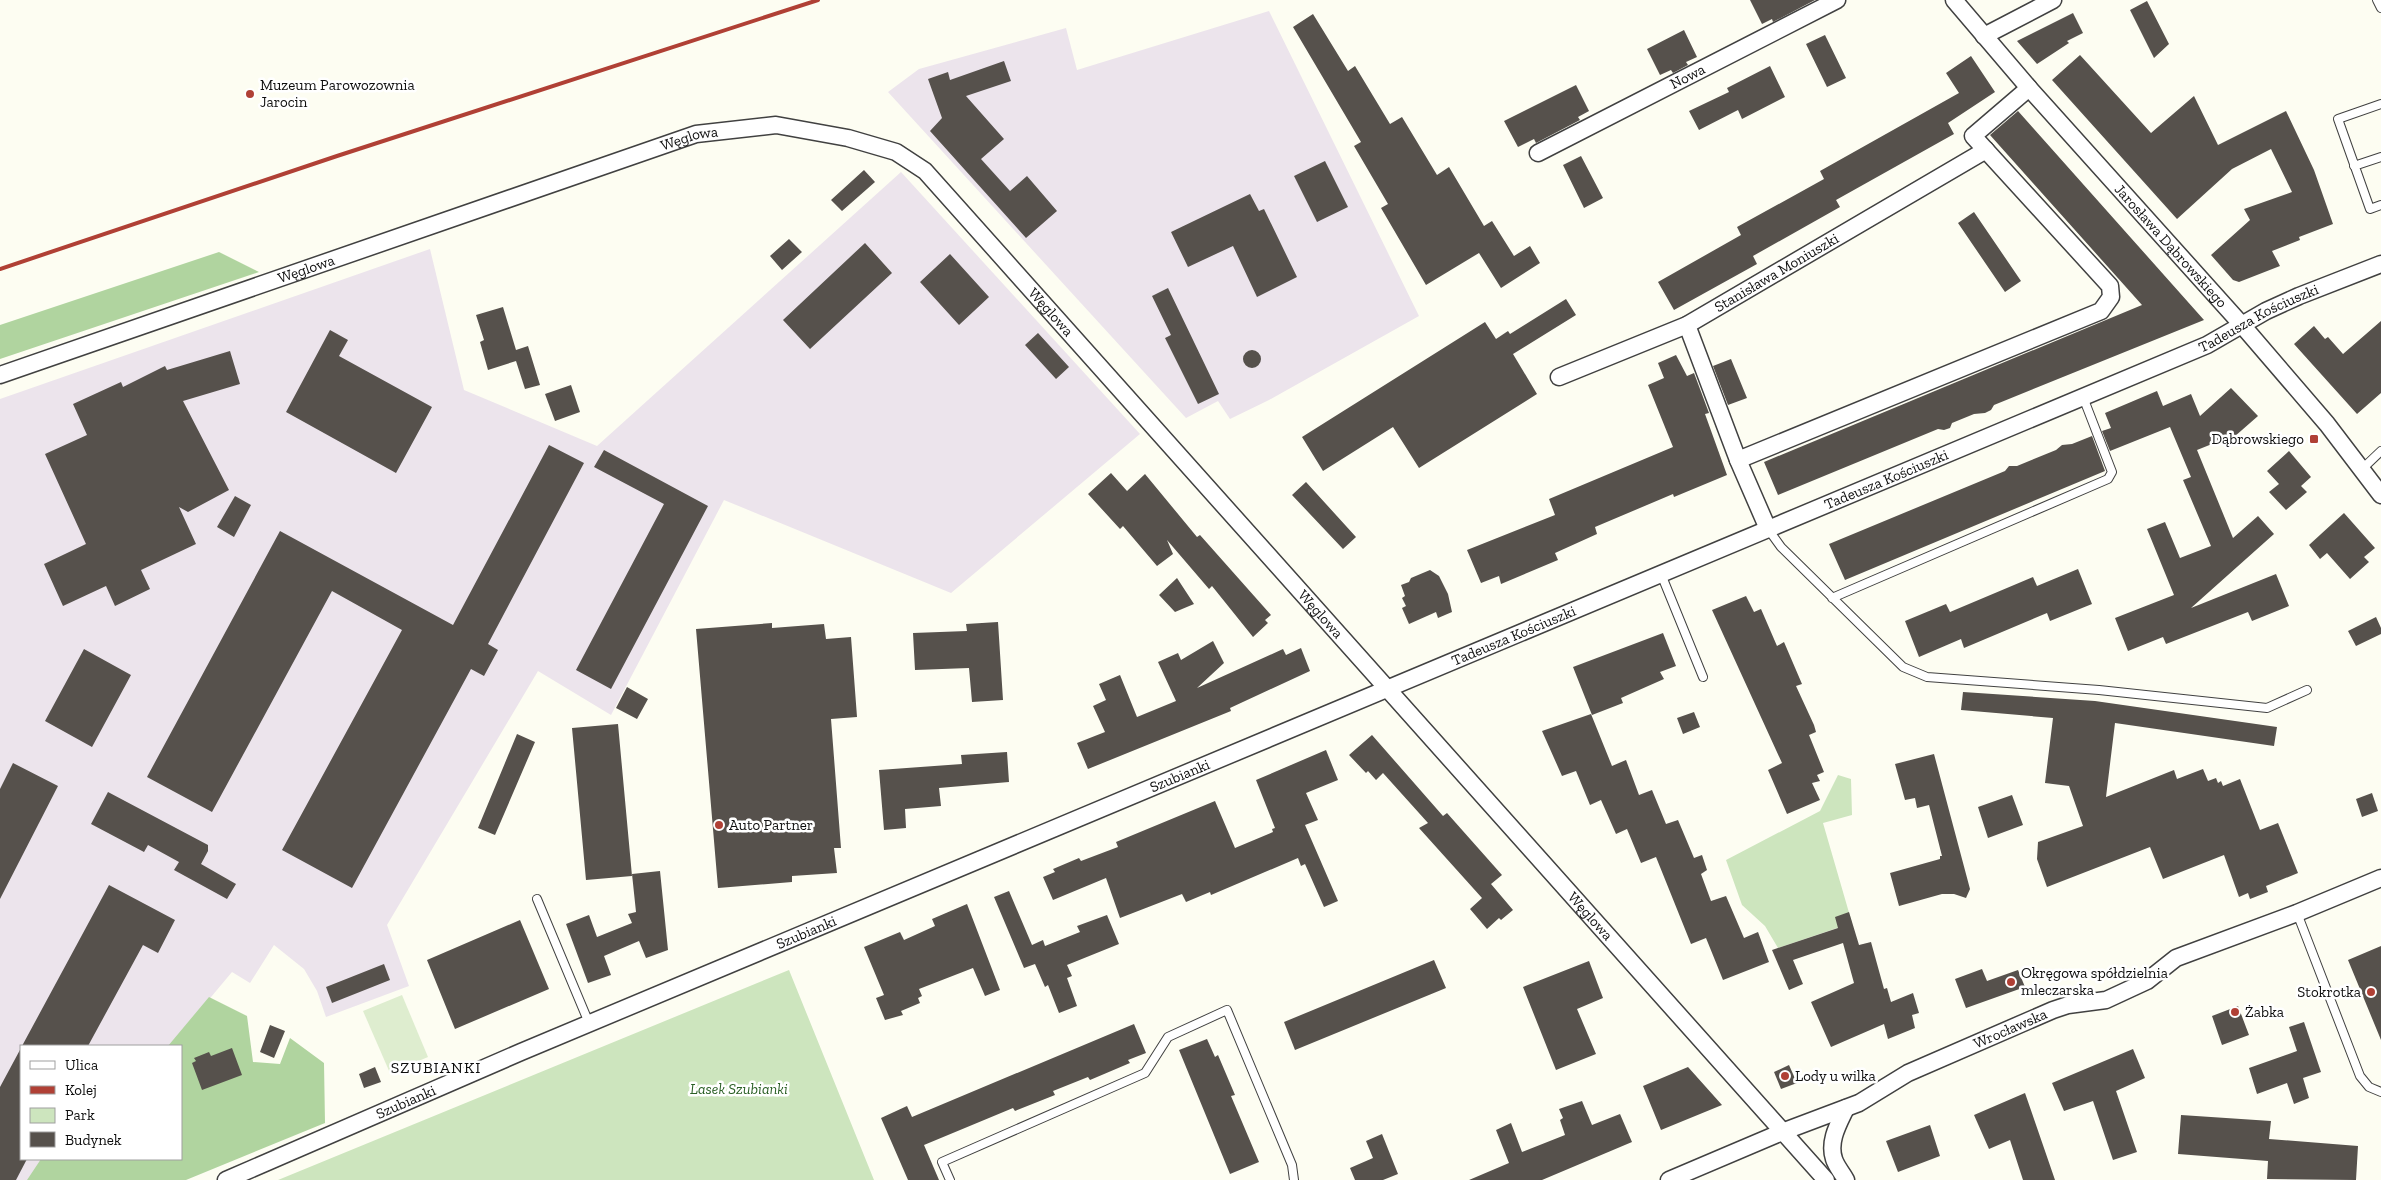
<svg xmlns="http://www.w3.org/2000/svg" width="2381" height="1180" viewBox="0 0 2381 1180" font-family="'Zilla Slab',serif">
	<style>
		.industrial { fill: #ece4ec }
		.green { fill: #cde5be }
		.forest { fill: #b0d49f }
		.pitch { fill: #deedcf }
		.building { fill: #56514c }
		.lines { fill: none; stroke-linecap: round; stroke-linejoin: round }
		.service-casing { stroke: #414141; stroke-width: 10 }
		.minor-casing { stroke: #414141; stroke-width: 19 }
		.service { stroke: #fff; stroke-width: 8 }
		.minor { stroke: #fff; stroke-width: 16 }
		.rail { stroke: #b04035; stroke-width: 4 }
		.poi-dot { fill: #b04035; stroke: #fff; stroke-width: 2 }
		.labels { text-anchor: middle; stroke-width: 5; stroke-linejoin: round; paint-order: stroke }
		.street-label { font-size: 15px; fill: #0e0e0e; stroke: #fff }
		.poi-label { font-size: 15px; fill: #0e0e0e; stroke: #fff; text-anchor: start }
		.park-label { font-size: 15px; font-style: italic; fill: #2a5f25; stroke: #fff }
		.neighbourhood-label { font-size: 16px; letter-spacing: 1px; fill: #0e0e0e; stroke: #fff }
	</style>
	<rect width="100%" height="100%" fill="#fdfdf2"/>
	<path class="industrial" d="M 1269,11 L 1419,316 L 1269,400 L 1230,419 L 1218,401 L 1186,418 L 888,92 L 919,69 L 1066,28 L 1077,70 Z
		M 901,172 L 1140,434 L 951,593 L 724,500 L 611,715 L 538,671 L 387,925 L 409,986 L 326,1017 L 317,991 L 304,969 L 274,945 L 250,983 L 232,972 L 170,1046 L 21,1046 L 21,1159 L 43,1159 L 31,1180 L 0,1180 L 0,399 L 430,249 L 464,390 L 597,446 Z"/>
	<path class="green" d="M 1838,775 L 1851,779 L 1852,815 L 1823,823 L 1852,923 L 1778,948 L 1765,926 L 1742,905 L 1726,860 L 1820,811 Z
		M 789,970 L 874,1180 L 278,1180 Z"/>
	<path class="forest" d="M 219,252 L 259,272 L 0,359 L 0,325 Z
		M 209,997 L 247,1016 L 253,1062 L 280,1064 L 290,1038 L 324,1063 L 325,1123 L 186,1180 L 27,1180 L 41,1159 L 181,1159 L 181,1046 L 168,1046 Z"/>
	<path class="pitch" d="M 402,995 L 428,1057 L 390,1073 L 363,1011 Z"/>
	<path class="building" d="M 1750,0 L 1815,0 L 1773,22 L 1772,19 L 1762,24 Z
		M 2147,1 L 2169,44 L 2154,58 L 2130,10 Z
		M 2073,13 L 2083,33 L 2067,41 L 2069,43 L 2037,64 L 2017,41 Z
		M 1313,14 L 1348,71 L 1355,66 L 1390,124 L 1402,117 L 1437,175 L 1449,167 L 1484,226 L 1492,221 L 1514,256 L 1530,246 L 1540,263 L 1501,288 L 1479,253 L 1426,285 L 1381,208 L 1388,204 L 1354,146 L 1361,142 L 1293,27 Z
		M 1684,30 L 1697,57 L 1686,62 L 1688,65 L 1673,73 L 1671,70 L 1660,75 L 1647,49 Z
		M 1825,35 L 1846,78 L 1827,87 L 1806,44 Z
		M 2080,55 L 2151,133 L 2194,96 L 2218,145 L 2286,111 L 2314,170 L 2333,224 L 2299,237 L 2300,240 L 2272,251 L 2280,266 L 2239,282 L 2233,280 L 2211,255 L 2250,220 L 2244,209 L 2292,192 L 2271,149 L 2232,169 L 2177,219 L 2052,80 Z
		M 1971,56 L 1995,92 L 1948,123 L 1954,134 L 1836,200 L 1840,207 L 1753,256 L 1757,264 L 1674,310 L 1658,282 L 1741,235 L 1737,227 L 1824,179 L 1820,171 L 1959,93 L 1946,73 Z
		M 1004,61 L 1011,81 L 966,96 L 1004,139 L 981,159 L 1010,191 L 1027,176 L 1057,211 L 1026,238 L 930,131 L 942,118 L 928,79 L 948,72 L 950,80 Z
		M 1770,66 L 1785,97 L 1742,119 L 1738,110 L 1699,130 L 1689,111 L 1729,92 L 1727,88 Z
		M 1576,85 L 1589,111 L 1578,117 L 1580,120 L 1536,143 L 1534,139 L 1518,147 L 1504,121 Z
		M 2018,111 L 2204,320 L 1994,405 L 1991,410 L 1985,413 L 1974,414 L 1952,423 L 1950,428 L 1944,430 L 1938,429 L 1778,495 L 1764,462 L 2142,305 L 1990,135 Z
		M 1581,156 L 1603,198 L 1584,208 L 1563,165 Z
		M 1325,161 L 1348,207 L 1317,222 L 1294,176 Z
		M 864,170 L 875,182 L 842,211 L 831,200 Z
		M 1250,194 L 1259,211 L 1264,209 L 1297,277 L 1257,297 L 1233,246 L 1188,267 L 1171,232 Z
		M 1974,212 L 2021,281 L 2005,292 L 1958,223 Z
		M 789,239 L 802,252 L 782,270 L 770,256 Z
		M 865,243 L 892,273 L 810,349 L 783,320 Z
		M 950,254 L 989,297 L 959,325 L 920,282 Z
		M 1168,288 L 1219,394 L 1198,404 L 1165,338 L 1171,335 L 1152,296 Z
		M 1566,299 L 1576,315 L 1513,354 L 1537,394 L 1419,468 L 1393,427 L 1323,471 L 1302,437 L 1485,322 L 1496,339 L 1508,331 L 1510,334 Z
		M 503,307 L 516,350 L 528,346 L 540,385 L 525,389 L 516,361 L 488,370 L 480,342 L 484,340 L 476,315 Z
		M 2381,321 L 2381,393 L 2357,414 L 2294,344 L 2314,326 L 2325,339 L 2328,337 L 2343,354 Z
		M 330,330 L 348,340 L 339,356 L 432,407 L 396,473 L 286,412 Z
		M 1038,333 L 1069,367 L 1056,379 L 1025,345 Z
		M1243 359a9 9 0 1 1 18 0a9 9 0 1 1-18 0Z
		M 230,351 L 240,384 L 183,401 L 229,490 L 188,512 L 179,507 L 196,544 L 141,570 L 150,589 L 115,606 L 106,586 L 63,606 L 44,564 L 86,544 L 45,454 L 87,435 L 73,404 L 121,382 L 123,387 L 165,366 L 167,370 Z
		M 1676,355 L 1687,376 L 1694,373 L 1709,413 L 1705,414 L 1727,475 L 1674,497 L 1673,494 L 1595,527 L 1597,534 L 1555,553 L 1558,560 L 1501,584 L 1499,576 L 1481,583 L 1467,550 L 1555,515 L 1549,499 L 1673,447 L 1648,385 L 1664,378 L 1658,363 Z
		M 1731,359 L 1747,398 L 1728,405 L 1713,366 Z
		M 571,385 L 580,412 L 555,421 L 545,394 Z
		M 2231,388 L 2258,416 L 2234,437 L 2232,436 L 2197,450 L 2233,538 L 2258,516 L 2274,534 L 2191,608 L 2276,574 L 2289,606 L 2252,621 L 2248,612 L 2166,644 L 2163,637 L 2128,651 L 2115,618 L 2174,595 L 2147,529 L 2165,522 L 2180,558 L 2211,546 L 2183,480 L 2191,477 L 2170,427 L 2110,451 L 2102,431 L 2111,428 L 2105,413 L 2157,391 L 2163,406 L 2191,394 L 2200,416 Z
		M 2092,436 L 2105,471 L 1845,580 L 1829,544 L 2005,471 L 2009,466 L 2017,466 L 2056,450 L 2062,445 L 2072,444 Z
		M 549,445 L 584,463 L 488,644 L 498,650 L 484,676 L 471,669 L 352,888 L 282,850 L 402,630 L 332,591 L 212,812 L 147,777 L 280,531 L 453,625 Z
		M 604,450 L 708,506 L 611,689 L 576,670 L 664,504 L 594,467 Z
		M 2289,451 L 2311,477 L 2301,486 L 2307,492 L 2286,510 L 2269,492 L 2279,484 L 2267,471 Z
		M 1111,473 L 1127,491 L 1145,474 L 1197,537 L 1200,535 L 1271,615 L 1265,620 L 1268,623 L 1253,637 L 1212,586 L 1209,589 L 1167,540 L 1173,554 L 1157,566 L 1123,526 L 1120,529 L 1088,494 Z
		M 1306,482 L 1356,537 L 1343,549 L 1292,495 Z
		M 235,496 L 251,505 L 234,537 L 217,527 Z
		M 2344,513 L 2375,548 L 2364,557 L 2369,562 L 2350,579 L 2327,553 L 2320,559 L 2309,545 Z
		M 2078,569 L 2092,604 L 2050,621 L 2047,613 L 1964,648 L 1961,639 L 1919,657 L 1905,621 L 1946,604 L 1950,612 L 2033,577 L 2037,586 Z
		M 1430,570 L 1439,576 L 1448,594 L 1452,612 L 1438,618 L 1436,612 L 1409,624 L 1402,608 L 1406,606 L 1402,598 L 1405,596 L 1401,585 L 1409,582 L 1411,578 Z
		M 1177,578 L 1194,604 L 1175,612 L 1159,595 Z
		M 1746,596 L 1754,612 L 1761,609 L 1777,646 L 1784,642 L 1802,684 L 1796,686 L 1814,725 L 1816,732 L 1809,735 L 1824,772 L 1817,775 L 1820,781 L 1812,783 L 1820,800 L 1787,814 L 1768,770 L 1782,763 L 1712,610 Z
		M 2376,617 L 2381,628 L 2381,634 L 2356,646 L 2348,631 Z
		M 998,622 L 1003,700 L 972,702 L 969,668 L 915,670 L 913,633 L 967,631 L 966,624 Z
		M 772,623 L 772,628 L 824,624 L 826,639 L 851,637 L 857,717 L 831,719 L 841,848 L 834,848 L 837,873 L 792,876 L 792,882 L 718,888 L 696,629 Z
		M 1663,633 L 1676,666 L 1660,672 L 1664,679 L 1621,698 L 1623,703 L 1592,715 L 1573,667 Z
		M 1213,641 L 1224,663 L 1197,688 L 1283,649 L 1286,655 L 1301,648 L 1310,671 L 1230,708 L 1231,711 L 1088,769 L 1077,743 L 1105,732 L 1093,706 L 1106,700 L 1099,684 L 1120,675 L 1137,717 L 1176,701 L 1158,662 L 1178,653 L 1181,660 Z
		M 84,649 L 131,675 L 92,747 L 45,721 Z
		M 627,687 L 648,699 L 637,719 L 616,708 Z
		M 1963,692 L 2095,701 L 2277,727 L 2274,746 L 2115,723 L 2106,797 L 2174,770 L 2177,779 L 2203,769 L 2208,781 L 2216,778 L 2218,783 L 2221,781 L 2223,786 L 2240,779 L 2260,830 L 2278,823 L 2298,873 L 2266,886 L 2268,892 L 2250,899 L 2248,893 L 2239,897 L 2224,855 L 2163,879 L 2150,847 L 2047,887 L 2037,859 L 2038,842 L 2083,826 L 2069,786 L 2045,783 L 2053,718 L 1961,710 Z
		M 1694,712 L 1700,727 L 1683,734 L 1677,718 Z
		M 1591,714 L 1612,766 L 1626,760 L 1639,795 L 1652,790 L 1666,824 L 1678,820 L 1694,858 L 1702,855 L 1707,870 L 1701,874 L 1711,901 L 1726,896 L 1744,938 L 1758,932 L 1769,962 L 1723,980 L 1706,938 L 1691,944 L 1656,857 L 1641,863 L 1627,829 L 1616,834 L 1601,800 L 1590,805 L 1576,771 L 1562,776 L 1542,731 Z
		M 618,724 L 632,876 L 586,880 L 572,728 Z
		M 517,734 L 535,742 L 495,835 L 478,828 Z
		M 1372,735 L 1443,816 L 1447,813 L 1502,875 L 1491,884 L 1513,910 L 1501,920 L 1499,918 L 1487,929 L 1470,909 L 1482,898 L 1419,828 L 1428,823 L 1383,773 L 1376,780 L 1368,771 L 1366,773 L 1349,755 Z
		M 1326,750 L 1338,780 L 1306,793 L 1318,820 L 1305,825 L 1338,901 L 1324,907 L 1305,864 L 1301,866 L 1298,858 L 1211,895 L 1210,892 L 1186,902 L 1182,894 L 1120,918 L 1106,878 L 1053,900 L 1043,877 L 1055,872 L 1053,869 L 1079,858 L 1081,861 L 1118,847 L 1116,842 L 1215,801 L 1235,848 L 1273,832 L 1272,829 L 1275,828 L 1256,780 Z
		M 1007,752 L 1009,782 L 939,788 L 941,806 L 905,809 L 906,828 L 884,830 L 879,770 L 962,764 L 961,755 Z
		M 1934,754 L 1970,889 L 1966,898 L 1954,894 L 1942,894 L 1899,906 L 1890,873 L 1940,859 L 1940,856 L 1942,856 L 1929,805 L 1917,808 L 1915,798 L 1905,800 L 1895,764 Z
		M 13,763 L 58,786 L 0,899 L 0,789 Z
		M 108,792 L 208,845 L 208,851 L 201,864 L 236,884 L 227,899 L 174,870 L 179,862 L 148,845 L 144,852 L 91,824 Z
		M 2372,793 L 2378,811 L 2362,817 L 2356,799 Z
		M 2012,795 L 2023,825 L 1988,838 L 1978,807 Z
		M 660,871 L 668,950 L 646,958 L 639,941 L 604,956 L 611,975 L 588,983 L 566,924 L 589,915 L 597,937 L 632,923 L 628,914 L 636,912 L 632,874 Z
		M 109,885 L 175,920 L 158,953 L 143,945 L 88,1046 L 22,1046 Z
		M 1009,891 L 1032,945 L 1043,940 L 1045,946 L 1080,932 L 1077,926 L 1107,915 L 1119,944 L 1067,965 L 1072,976 L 1067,978 L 1077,1006 L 1059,1013 L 1048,985 L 1045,987 L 1035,964 L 1024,968 L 994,897 Z
		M 967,904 L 1000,990 L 985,996 L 973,968 L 919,989 L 922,996 L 918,998 L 920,1003 L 901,1011 L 903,1015 L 885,1020 L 876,998 L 884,995 L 864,947 L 900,932 L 904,940 L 935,926 L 932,919 Z
		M 1849,912 L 1859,945 L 1871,942 L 1884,989 L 1887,988 L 1891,1002 L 1913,993 L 1919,1013 L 1912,1015 L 1915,1028 L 1888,1039 L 1884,1024 L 1831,1047 L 1811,1002 L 1854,983 L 1843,943 L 1793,960 L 1803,984 L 1789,990 L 1772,950 L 1838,928 L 1835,917 Z
		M 520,920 L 549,989 L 455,1029 L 427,960 Z
		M 2381,946 L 2381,1040 L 2348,960 Z
		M 1434,960 L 1446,988 L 1295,1050 L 1284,1022 Z
		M 1589,961 L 1603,998 L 1577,1009 L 1596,1054 L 1556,1070 L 1523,987 Z
		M 384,964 L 390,980 L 332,1003 L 326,987 Z
		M 1982,969 L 1987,981 L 2018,970 L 2025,987 L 1966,1008 L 1955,979 Z
		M 2238,1006 L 2249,1035 L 2222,1045 L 2212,1016 Z
		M 2304,1022 L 2321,1072 L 2303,1078 L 2309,1098 L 2294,1104 L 2287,1083 L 2257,1094 L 2249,1068 L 2297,1051 L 2289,1027 Z
		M 1134,1024 L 1146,1053 L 1128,1060 L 1130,1063 L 1090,1080 L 1088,1077 L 1053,1091 L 1055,1095 L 1015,1111 L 1013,1108 L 924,1145 L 939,1180 L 908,1180 L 881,1118 L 907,1106 L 912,1117 Z
		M 270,1025 L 285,1031 L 274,1058 L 260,1052 Z
		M 1207,1039 L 1215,1057 L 1218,1055 L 1235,1095 L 1231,1096 L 1259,1162 L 1230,1174 L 1179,1050 Z
		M 21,1048 L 21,1159 L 27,1159 L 16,1180 L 0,1180 L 0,1087 Z
		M 232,1048 L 242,1075 L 202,1090 L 192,1063 L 196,1061 L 194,1058 L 209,1052 L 211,1056 Z
		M 2133,1049 L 2145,1078 L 2116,1091 L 2137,1152 L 2113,1160 L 2093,1101 L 2064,1111 L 2052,1083 Z
		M 1789,1065 L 1797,1083 L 1781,1089 L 1774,1072 Z
		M 375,1067 L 381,1082 L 364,1088 L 359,1074 Z
		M 1688,1067 L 1722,1105 L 1661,1130 L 1643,1086 Z
		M 2025,1093 L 2055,1180 L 2023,1180 L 2010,1140 L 1989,1149 L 1974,1115 Z
		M 1582,1101 L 1592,1125 L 1620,1114 L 1632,1142 L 1542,1180 L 1469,1180 L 1509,1163 L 1496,1130 L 1511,1123 L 1522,1152 L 1565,1135 L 1560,1120 L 1563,1118 L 1559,1109 Z
		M 2181,1115 L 2271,1121 L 2269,1139 L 2358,1146 L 2356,1180 L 2267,1179 L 2268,1161 L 2178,1154 Z
		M 1930,1125 L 1940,1156 L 1898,1172 L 1886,1141 Z
		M 1382,1134 L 1398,1174 L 1383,1180 L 1355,1180 L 1350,1168 L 1373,1158 L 1366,1141 Z"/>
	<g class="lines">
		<g class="service-casing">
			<path id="service" d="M 2377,0 L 2381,8
				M 2381,104 L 2338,119 L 2370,209 L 2381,205
				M 2354,166 L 2381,157
				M 2361,470 L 2381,451
				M 1768,529 L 1781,547 L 1903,667 L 1927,677 L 2099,690 L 2267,708 L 2307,690
				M 1661,574 L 1703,677
				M 1832,598 L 2108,479 L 2112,472 L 2083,397
				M 537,899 L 589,1023
				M 2297,913 L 2360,1076 L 2369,1087 L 2381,1092
				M 950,1180 L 942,1162 L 1145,1073 L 1168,1037 L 1227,1010 L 1292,1165 L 1294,1180"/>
		</g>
		<g class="minor-casing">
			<g id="minor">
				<path id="s1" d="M 1954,0 L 2029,88 L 2242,325 L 2327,424 L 2381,495"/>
				<path d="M 1984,36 L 2053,0"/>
				<path id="s2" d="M 1538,153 L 1837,0"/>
				<path d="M 1687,325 L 1738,460 L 1768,529"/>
				<path id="s3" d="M 0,375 L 696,134 L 776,125 L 848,138 L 896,152 L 925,171 L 1826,1180"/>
				<path id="s4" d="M 1559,377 L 1687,325 L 1986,150"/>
				<path d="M 1738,460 L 2101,311 L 2111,297 L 2110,286 L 1973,136 L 2029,88"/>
				<path d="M 1846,1108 C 1839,1123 1828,1141 1834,1159 C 1836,1166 1843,1174 1846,1180"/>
				<path id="s5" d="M 226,1180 L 521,1052 L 2207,345 L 2266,311 L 2299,296 L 2381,264"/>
				<path id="s6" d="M 1669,1180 L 1782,1132 L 1859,1103 L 1908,1073 L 2053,1010 L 2068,1005 L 2106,1000 L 2147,981 L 2176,958 L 2297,913 L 2381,878"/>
			</g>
		</g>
		<use href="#service" class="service"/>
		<use href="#minor" class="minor"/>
		<path class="rail" d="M 0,269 L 337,156 L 818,0"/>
	</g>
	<g class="poi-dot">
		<circle cx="250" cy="94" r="5"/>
		<rect x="2309" y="434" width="10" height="10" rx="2.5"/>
		<circle cx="719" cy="825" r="5"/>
		<circle cx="2011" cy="982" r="5"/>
		<circle cx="2371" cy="992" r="5"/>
		<circle cx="2235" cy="1012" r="5"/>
		<circle cx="1785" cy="1076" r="5"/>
	</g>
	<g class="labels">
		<g class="street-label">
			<text dy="5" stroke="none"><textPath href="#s2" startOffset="168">Nowa</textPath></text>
			<text dy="5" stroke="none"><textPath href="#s3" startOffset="729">Węglowa</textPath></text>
			<text dy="5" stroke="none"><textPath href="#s1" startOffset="328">Jarosława Dąbrowskiego</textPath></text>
			<text dy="5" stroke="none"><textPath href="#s3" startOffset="324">Węglowa</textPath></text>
			<text dy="5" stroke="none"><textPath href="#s4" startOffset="242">Stanisława Moniuszki</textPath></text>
			<text dy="5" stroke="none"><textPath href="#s3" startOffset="1164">Węglowa</textPath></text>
			<text dy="5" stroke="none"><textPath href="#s5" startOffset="2208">Tadeusza Kościuszki</textPath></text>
			<text dy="5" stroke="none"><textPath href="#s5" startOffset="1802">Tadeusza Kościuszki</textPath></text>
			<text dy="5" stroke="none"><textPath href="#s3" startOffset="1569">Węglowa</textPath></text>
			<text dy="5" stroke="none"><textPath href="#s5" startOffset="1398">Tadeusza Kościuszki</textPath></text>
			<text dy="5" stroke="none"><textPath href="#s5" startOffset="1036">Szubianki</textPath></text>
			<text dy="5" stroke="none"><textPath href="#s3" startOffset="1974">Węglowa</textPath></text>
			<text dy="5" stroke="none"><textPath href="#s5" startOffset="631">Szubianki</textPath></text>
			<text dy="5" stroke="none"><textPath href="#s6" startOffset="374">Wrocławska</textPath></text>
			<text dy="5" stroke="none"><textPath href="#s5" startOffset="196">Szubianki</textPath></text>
		</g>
		<g class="poi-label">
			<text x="260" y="90">Muzeum Parowozownia<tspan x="260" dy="17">Jarocin</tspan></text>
			<text x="2304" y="444" text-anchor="end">Dąbrowskiego</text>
			<text x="729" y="830">Auto Partner</text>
			<text x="2021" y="978">Okręgowa spółdzielnia<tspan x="2021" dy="17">mleczarska</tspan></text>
			<text x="2361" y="997" text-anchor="end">Stokrotka</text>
			<text x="2245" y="1017">Żabka</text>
			<text x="1795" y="1081">Lody u wilka</text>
		</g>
		<g class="park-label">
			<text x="739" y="1094">Lasek Szubianki</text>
		</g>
		<g class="neighbourhood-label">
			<text x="436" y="1073">SZUBIANKI</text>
		</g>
	</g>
	<rect x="20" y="1045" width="162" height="115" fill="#ffffff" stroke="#9f9f9f"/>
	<rect x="30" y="1061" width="25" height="8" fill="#ffffff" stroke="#9f9f9f"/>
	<text x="65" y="1070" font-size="15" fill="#0e0e0e">Ulica</text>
	<rect x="30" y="1086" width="25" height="8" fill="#b04035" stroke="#9f9f9f"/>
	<text x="65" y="1095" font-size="15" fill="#0e0e0e">Kolej</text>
	<rect x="30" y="1108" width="25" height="15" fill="#cde5be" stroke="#9f9f9f"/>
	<text x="65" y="1120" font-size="15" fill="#0e0e0e">Park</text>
	<rect x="30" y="1132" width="25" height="15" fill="#56514c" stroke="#9f9f9f"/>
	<text x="65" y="1145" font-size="15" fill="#0e0e0e">Budynek</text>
</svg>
